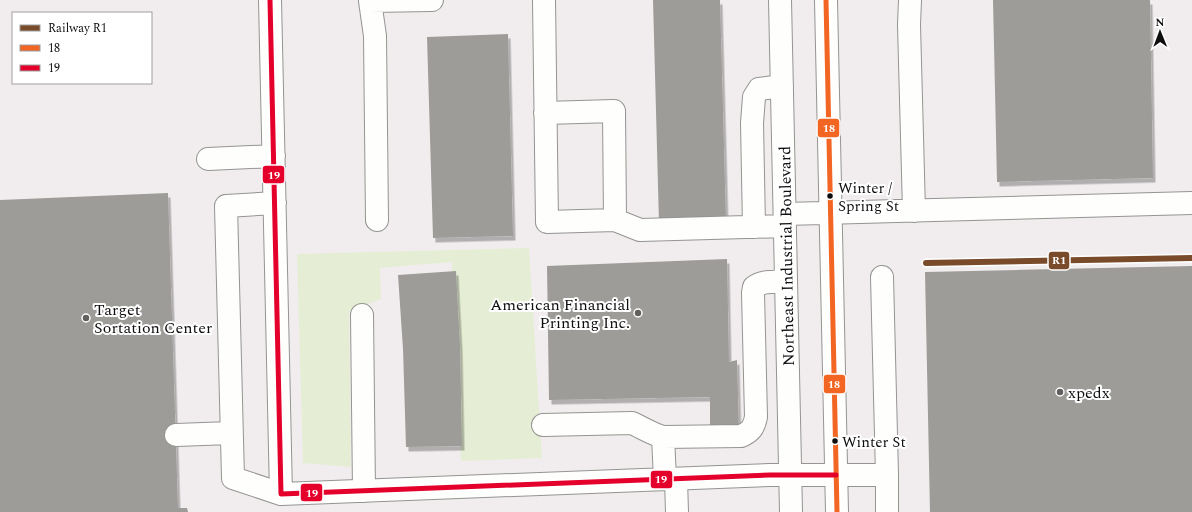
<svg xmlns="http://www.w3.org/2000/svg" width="1192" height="512" viewBox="0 0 1192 512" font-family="Spectral,serif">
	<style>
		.industrial { fill: #f1edee; fill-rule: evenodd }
		.green { fill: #e5eed4 }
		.building { fill: #9e9c98; filter: url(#shadow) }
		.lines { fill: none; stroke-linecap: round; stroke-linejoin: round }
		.minor-casing { stroke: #949491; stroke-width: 24 }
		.minor { stroke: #fefefd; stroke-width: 22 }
		.bus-1-casing { stroke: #fff; stroke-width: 8 }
		.bus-2-casing { stroke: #fff; stroke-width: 8 }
		.bus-1 { stroke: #f26522; stroke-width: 5 }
		.bus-2 { stroke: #e4002b; stroke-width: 5 }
		.rail-1-casing { stroke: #fff; stroke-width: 9 }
		.rail-1 { stroke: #7a4b2a; stroke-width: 6 }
		.bus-dot { fill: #0e0e0e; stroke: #fff; stroke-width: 1.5 }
		.poi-dot { fill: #61605e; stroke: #fff; stroke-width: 1.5 }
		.labels { text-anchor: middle; stroke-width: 4; stroke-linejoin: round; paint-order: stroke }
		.bus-label { font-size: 15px; fill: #0e0e0e; stroke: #fff; text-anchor: start }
		.street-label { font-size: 16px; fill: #0e0e0e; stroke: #fff }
		.poi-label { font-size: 16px; fill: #0e0e0e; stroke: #fff; text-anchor: start }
		.line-badge { stroke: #fff; stroke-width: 1.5 }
		.badge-label { font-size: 11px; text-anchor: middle; font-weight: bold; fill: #fff }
	</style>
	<defs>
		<filter id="shadow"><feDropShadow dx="2.5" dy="4.5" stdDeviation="0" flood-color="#0004"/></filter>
	</defs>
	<rect width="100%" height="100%" fill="#faf9f2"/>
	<path class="industrial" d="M 0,0 L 1192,0 L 1192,512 L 0,512 ZM 13,13 L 151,13 L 151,83 L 13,83 Z"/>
	<path class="green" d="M 529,248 L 542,458 L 461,461 L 452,262 L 380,268 L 381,299 L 349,311 L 351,467 L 303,463 L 297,254 Z"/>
	<path class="building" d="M 653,0 L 720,0 L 726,221 L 659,223 Z
		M 993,0 L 1150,0 L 1153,178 L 997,182 Z
		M 508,34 L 513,236 L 433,238 L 427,37 Z
		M 168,193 L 178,508 L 187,508 L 188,512 L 0,512 L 0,200 Z
		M 727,259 L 729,362 L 737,360 L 739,433 L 710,434 L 710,397 L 549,400 L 547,266 Z
		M 1192,266 L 1192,512 L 930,512 L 925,272 Z
		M 456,271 L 460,347 L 462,446 L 406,447 L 403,349 L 398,275 Z"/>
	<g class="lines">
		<g class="minor-casing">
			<path id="minor" d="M 270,0 L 281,494
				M 370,0 L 370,1 L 432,0
				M 544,0 L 547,222 L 615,220 L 614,111 L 545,113
				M 780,0 L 791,512
				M 826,0 L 837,512
				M 910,0 L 909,25 L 914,211
				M 370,1 L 375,36 L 377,220
				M 208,159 L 274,156
				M 275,203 L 226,206 L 233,478 L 281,494 L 770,475 L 887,475 L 882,277
				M 785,214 L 1192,203
				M 615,220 L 640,230 L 785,226
				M 754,227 L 752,123 L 754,97 L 759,89 L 782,86
				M 362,315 L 364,491
				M 543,425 L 632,423 C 643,428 652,434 663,437 L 741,436 C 751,432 754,427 756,417 L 753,293 L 754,287 C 763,280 776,282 786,282
				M 176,435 L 231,433
				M 663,437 L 665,479
				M 676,479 L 677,512
				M 887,512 L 887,475"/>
		</g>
		<use href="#minor" class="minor"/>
		<g class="bus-1-casing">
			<path id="bus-1" d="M 826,0 L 837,512"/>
		</g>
		<g class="bus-2-casing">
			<path id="bus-2" d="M 270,0 L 281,494 L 770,475 L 836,475"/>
		</g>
		<use href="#bus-1" class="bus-1"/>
		<use href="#bus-2" class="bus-2"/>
		<g class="rail-1-casing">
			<path id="rail-1" d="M 926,263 L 1192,258"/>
		</g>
		<use href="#rail-1" class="rail-1"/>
	</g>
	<g class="bus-dot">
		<circle cx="830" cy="196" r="3.5"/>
		<circle cx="835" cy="441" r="3.5"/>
	</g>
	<g class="poi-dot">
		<circle cx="638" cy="313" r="4"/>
		<circle cx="86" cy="318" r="4"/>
		<circle cx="1060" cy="392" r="4"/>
	</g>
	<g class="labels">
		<g class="bus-label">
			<text x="838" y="193">Winter /<tspan x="838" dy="18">Spring St</tspan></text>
			<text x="842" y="447">Winter St</text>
		</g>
		<g class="street-label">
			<text transform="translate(786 256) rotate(-91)" y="6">Northeast Industrial Boulevard</text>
		</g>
		<g class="poi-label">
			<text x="630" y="310" text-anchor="end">American Financial<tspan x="630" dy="18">Printing Inc.</tspan></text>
			<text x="94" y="315">Target<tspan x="94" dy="18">Sortation Center</tspan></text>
			<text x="1068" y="398">xpedx</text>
		</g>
	</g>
	<g class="line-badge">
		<rect x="817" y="118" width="23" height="20" rx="4" fill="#f26522"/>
		<rect x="262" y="165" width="23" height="19" rx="4" fill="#e4002b"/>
		<rect x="1048" y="251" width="22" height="19" rx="4" fill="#7a4b2a"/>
		<rect x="823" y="374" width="23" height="20" rx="4" fill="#f26522"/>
		<rect x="650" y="470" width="23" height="19" rx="4" fill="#e4002b"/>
		<rect x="300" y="483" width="23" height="19" rx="4" fill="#e4002b"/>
	</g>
	<g class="badge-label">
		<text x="829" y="132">18</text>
		<text x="274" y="179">19</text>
		<text x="1059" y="264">R1</text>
		<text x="834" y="388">18</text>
		<text x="661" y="483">19</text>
		<text x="312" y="497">19</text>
	</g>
	<rect x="12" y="12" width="140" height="72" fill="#ffffff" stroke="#9f9f9f"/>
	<rect x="20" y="25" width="20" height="6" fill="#7a4b2a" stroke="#9f9f9f"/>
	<text x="48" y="32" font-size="12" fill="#0e0e0e">Railway R1</text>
	<rect x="20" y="45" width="20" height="6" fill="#f26522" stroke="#9f9f9f"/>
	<text x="48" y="52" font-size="12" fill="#0e0e0e">18</text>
	<rect x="20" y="65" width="20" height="6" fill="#e4002b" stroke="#9f9f9f"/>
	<text x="48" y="72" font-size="12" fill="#0e0e0e">19</text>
	<g transform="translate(1160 32) rotate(359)" stroke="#ffffff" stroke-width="3" paint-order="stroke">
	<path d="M0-3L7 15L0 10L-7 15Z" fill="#0e0e0e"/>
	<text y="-6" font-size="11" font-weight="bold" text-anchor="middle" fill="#0e0e0e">N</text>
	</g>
</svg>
